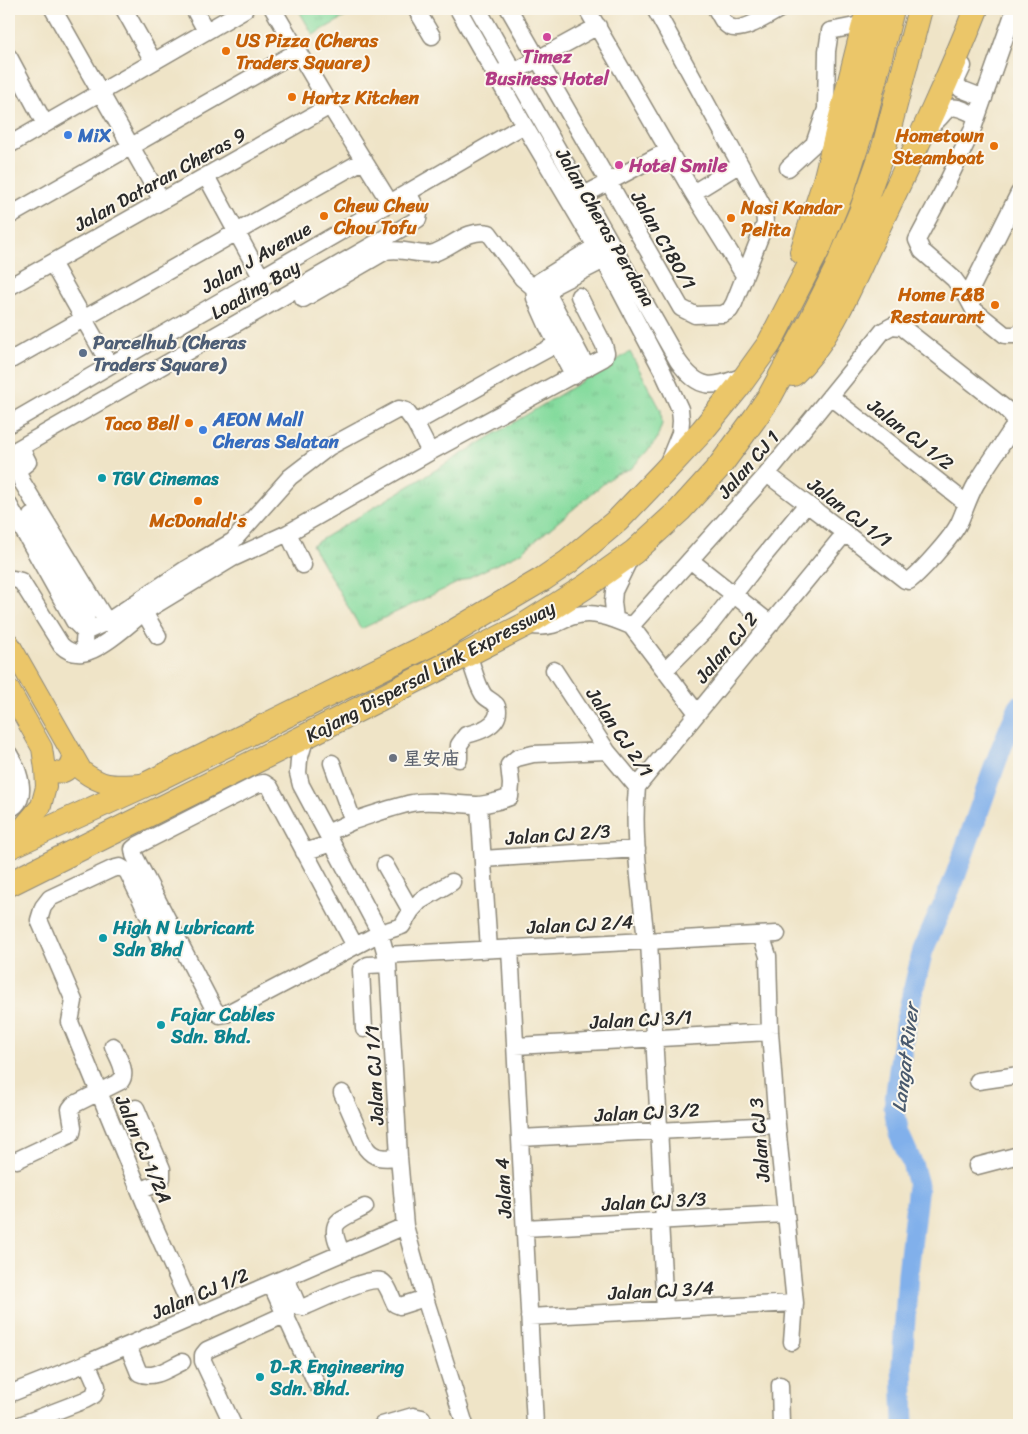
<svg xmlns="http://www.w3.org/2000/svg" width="1028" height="1434" viewBox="0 0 1028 1434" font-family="Sriracha,'LXGW WenKai TC',sans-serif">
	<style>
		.grass { fill: url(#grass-tufts); stroke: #588364 }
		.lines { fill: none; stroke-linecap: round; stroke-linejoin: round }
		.river { stroke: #81b0eb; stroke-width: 21 }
		.minor-casing { stroke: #8d8879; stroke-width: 19 }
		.major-casing { stroke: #8d8879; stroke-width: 22 }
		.highway-casing { stroke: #8d8879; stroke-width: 26 }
		.minor { stroke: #fff; stroke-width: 16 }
		.major { stroke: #ebc669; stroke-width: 20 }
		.highway { stroke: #ebc669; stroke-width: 24 }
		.hotel-dot { fill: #d1479c; stroke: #fbf7ec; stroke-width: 2 }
		.food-dot { fill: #e8710a; stroke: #fbf7ec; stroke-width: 2 }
		.shop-dot { fill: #3f7fe0; stroke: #fbf7ec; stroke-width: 2 }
		.service-dot { fill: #5c6f8a; stroke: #fbf7ec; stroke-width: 2 }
		.culture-dot { fill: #0f9aa8; stroke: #fbf7ec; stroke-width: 2 }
		.worship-dot { fill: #6b7280; stroke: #fbf7ec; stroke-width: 2 }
		.labels { text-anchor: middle; stroke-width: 4; stroke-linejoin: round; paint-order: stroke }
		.food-label { font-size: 19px; font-weight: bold; fill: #c56008; stroke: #fbf7ec; text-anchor: start }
		.hotel-label { font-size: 19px; font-weight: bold; fill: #b23c85; stroke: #fbf7ec }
		.shop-label { font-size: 19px; font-weight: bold; fill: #366cbe; stroke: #fbf7ec; text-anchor: start }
		.street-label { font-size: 19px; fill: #2b2b2b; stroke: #fbf7ec }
		.service-label { font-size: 19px; font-weight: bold; fill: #4e5e75; stroke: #fbf7ec; text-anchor: start }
		.culture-label { font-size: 19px; font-weight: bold; fill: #0d838f; stroke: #fbf7ec; text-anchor: start }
		.worship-label { font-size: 19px; font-weight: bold; fill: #5b616d; stroke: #fbf7ec; text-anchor: start }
		.water-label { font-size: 20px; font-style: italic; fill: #495a6e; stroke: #fbf7ec }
	</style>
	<defs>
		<pattern id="grass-tufts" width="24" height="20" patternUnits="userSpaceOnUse" patternTransform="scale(1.25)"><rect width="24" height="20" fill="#85db9e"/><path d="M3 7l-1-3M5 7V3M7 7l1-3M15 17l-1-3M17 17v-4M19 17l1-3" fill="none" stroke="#73bc88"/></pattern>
	</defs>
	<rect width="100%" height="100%" fill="#fbf7ec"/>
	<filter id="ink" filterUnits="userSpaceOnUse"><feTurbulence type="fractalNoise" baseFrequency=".02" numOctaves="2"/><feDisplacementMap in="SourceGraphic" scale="10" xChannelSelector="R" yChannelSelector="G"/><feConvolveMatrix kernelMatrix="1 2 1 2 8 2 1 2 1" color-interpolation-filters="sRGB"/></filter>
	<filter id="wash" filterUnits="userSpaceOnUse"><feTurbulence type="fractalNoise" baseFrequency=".0096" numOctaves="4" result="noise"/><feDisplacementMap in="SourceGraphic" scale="20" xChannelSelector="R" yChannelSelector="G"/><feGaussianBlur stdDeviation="1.12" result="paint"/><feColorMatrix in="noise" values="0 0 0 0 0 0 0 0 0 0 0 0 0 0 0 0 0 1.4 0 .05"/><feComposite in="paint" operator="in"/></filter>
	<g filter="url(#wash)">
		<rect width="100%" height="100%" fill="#efe4c7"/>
		<path class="grass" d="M 298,9 L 359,9 L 313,35 Z
			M 630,352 L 661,410 L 662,424 L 656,441 L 632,468 L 614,475 L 522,552 L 361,629 L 312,545 Z"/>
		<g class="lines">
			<path class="river" d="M 904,1425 L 902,1365 L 908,1273 L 918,1185 L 912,1163 L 899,1134 L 894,1108 L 905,1025 L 923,950 L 954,880 L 1000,751 L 1019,706"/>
		</g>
	</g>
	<g filter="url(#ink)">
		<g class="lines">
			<g class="minor-casing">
				<path id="minor" d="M 53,9 L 162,201
					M 124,9 L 153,61
					M 194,9 L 206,31
					M 273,9 L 330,106 L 390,203
					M 416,9 L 432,36
					M 458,9 L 524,125 L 604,260 L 662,370 L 680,409 L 681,421 L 680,433 L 669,460
					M 478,9 L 678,361 C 701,393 713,387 747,375
					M 509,9 L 681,308 L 695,315 L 723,314 L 730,310 L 734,303 L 765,224 L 764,208 L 655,9
					M 587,9 L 693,193 L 744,275
					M 716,9 C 720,15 723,24 730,27 C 742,33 769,15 780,9
					M 1015,9 L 972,131 L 943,191 L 917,240 L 922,251 L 954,279 L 967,297 L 1019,193
					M 9,57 L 45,124
					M 963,66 L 956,81 L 956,84 L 961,89 L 984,98
					M 505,70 L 514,72 L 598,26
					M 931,125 C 936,122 939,119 943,114 C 953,101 965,111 977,116
					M 9,145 L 245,9
					M 788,168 L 814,144 L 826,109 L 827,51 L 830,31 L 855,26
					M 206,176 L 261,277
					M 693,193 L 740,164
					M 584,195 L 669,150
					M 9,216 L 298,51
					M 52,263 L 110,365
					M 9,287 L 330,106
					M 967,297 L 974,310 L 1005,335 L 1016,335 L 1019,333
					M 303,299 L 386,251 C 404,247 420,257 434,253 C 452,247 468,228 489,233 L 522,278 L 534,288
					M 9,361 L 364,160
					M 587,368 L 550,298 L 550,292 L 555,285 L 604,260
					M 574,376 L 547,325 L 535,298 L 534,288 L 540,281 L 596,246
					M 830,396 L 966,503
					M 415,423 L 520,364 L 557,344
					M 9,424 L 524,125
					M 9,454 L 418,219 L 419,214 L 408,192
					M 9,466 L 24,454 L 28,462 L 18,470 L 22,482 L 107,622 L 113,628 L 115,635
					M 9,505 L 74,621 L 85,632 L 107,622 L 186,569 L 233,541 L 290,477 L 329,447 L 399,409 L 406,411 L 415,423 L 430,452
					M 31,516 L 72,589 L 87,613 L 84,641
					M 288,533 L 303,565
					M 690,560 L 771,624
					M 9,580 L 13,579 L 21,581 L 61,645 C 67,651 73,654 82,653 C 99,652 131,623 144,612 L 158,636
					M 144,612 L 233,558 L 288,533 L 430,452 L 604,358 L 606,353 L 604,345 L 579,296
					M 615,619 L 613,602 L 614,591 L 630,558
					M 525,625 C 534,626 543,628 552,625 C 560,623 566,618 574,616 C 593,610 614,619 631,626 L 697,713
					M 631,626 L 767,474 L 883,331 L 892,326 L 902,327 L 1006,409 L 1013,416 L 1014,426 C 1002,445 988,464 976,484 C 969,496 965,510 959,523 C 953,536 921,572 909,581 L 905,580 L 845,533 L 767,474
					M 554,670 L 607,751 L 637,787 C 632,838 641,890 646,941
					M 665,670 L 710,625 L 763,557 L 807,504
					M 306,736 L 299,760 L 298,773 L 301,785 L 380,933 L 386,955 L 388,964 L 399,1157 L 405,1226 L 425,1298 L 465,1425
					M 9,754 C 18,768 31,801 9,809
					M 459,759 L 459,745 L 466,735 C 478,732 498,726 498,711 C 498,709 497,705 495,704 C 492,700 486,699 483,694 C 476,682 473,667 468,654
					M 637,787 L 845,533
					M 479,805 L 489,949
					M 353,821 C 372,815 392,807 412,803 C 433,799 455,805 477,805 C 484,805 503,800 510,797 L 511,784 L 509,765 L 517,758 L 533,754 L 607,751
					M 327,833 L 353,821 L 332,763
					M 304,852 L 332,843
					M 483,859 L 637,849
					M 385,865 L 411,911
					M 761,935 L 768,956 L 770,1032 L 777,1125 L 795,1303 L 792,1342
					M 649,941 L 664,1221
					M 355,946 L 270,787 L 264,783 L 258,784 L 138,845 L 133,849 L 134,855 L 214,1009 L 220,1015 L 226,1014 L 380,933 L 402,926 L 411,911 L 420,901 L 452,882
					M 164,948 L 127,871 L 120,867 L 112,869 L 50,898 L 43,907 L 39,920 L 74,1001 L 70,1022 L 153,1223 L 195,1317
					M 510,948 L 535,1425
					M 386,955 L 777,934
					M 364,1029 L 361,970 L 368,965 L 388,964
					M 515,1046 L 770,1032
					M 978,1081 L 1019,1075
					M 342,1093 L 366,1148 C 375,1160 385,1158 399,1157
					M 136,1108 L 162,1169 L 162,1178 L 158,1183 L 140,1191
					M 520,1138 L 777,1125
					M 17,1160 L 68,1136 L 72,1133 L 73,1127 L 70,1109 L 73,1105 L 121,1081 C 128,1072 117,1056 113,1046
					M 977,1166 L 1019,1155
					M 660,1221 L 665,1310
					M 525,1228 L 786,1214
					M 342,1254 C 327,1220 336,1222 365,1207
					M 286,1278 L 298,1306 L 304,1307 C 319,1301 368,1276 381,1281 C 388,1284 391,1297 395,1304 L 400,1306 L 425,1298
					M 271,1284 L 317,1385
					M 529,1317 L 795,1303
					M 128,1346 L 139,1373 C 153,1380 169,1368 182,1362
					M 780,1385 L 781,1425
					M 9,1394 L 87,1363 L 405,1226
					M 20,1425 L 85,1400 L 94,1395 L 97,1386 L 87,1363
					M 233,1425 L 203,1361 L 203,1355 L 207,1350 L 286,1314
					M 382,1425 L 413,1416 L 422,1418 L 425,1425"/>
			</g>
			<g class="major-casing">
				<path id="major" d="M 9,643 L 82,771 C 105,788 114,785 142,784
					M 9,689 L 42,748 L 45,769 L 46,787 L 41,806 L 23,827 L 9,839
					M 45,769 C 60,775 69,775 73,758"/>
			</g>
			<g class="highway-casing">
				<path id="highway" d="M 802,252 L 825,181 L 868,9
					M 793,374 C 831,339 852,281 875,234 C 910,160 946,86 976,9
					M 9,847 L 147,784 L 443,638 L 543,579 L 568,562 L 618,520 L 663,473 L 702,431 L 738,387 L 769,344 L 820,245 L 842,191 L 862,129 L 892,9
					M 9,884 L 306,736 L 525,625 L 585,587 L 634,552 L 680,510 L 719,467 L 755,418 L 770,396 L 810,322 L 837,268 L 861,212 L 884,147 L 920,9"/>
			</g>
			<use href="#minor" class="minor"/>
			<use href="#major" class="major"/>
			<use href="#highway" class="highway"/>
		</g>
	</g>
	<g class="hotel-dot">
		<circle cx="547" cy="37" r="5"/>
		<circle cx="619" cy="165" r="5"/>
	</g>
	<g class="food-dot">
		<circle cx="226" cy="51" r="5"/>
		<circle cx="292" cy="97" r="5"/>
		<circle cx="994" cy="146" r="5"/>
		<circle cx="324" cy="216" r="5"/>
		<circle cx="731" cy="218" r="5"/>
		<circle cx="995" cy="305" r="5"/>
		<circle cx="189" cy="423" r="5"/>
		<circle cx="198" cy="501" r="5"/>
	</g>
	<g class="shop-dot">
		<circle cx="68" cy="135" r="5"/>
		<circle cx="203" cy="430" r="5"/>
	</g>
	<circle class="service-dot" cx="83" cy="353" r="5"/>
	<g class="culture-dot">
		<circle cx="102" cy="478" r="5"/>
		<circle cx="103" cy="938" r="5"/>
		<circle cx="161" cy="1025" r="5"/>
		<circle cx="260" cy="1377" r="5"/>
	</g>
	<circle class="worship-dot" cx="393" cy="758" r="5"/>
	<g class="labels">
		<g class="food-label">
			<text x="236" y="47">US Pizza (Cheras<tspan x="236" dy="22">Traders Square)</tspan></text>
			<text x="302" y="104">Hartz Kitchen</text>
			<text x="984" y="142" text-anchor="end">Hometown<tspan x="984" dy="22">Steamboat</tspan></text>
			<text x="334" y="212">Chew Chew<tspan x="334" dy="22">Chou Tofu</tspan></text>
			<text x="741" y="214">Nasi Kandar<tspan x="741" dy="22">Pelita</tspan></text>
			<text x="985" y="301" text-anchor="end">Home F&amp;B<tspan x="985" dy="22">Restaurant</tspan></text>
			<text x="179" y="430" text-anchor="end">Taco Bell</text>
			<text x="198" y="527" text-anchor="middle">McDonald's</text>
		</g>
		<g class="hotel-label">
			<text x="547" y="63">Timez<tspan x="547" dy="22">Business Hotel</tspan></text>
			<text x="629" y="172" text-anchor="start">Hotel Smile</text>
		</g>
		<g class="shop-label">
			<text x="78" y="142">MiX</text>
			<text x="213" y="426">AEON Mall<tspan x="213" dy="22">Cheras Selatan</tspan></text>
		</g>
		<g class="street-label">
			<text transform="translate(160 179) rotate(-29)" y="7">Jalan Dataran Cheras 9</text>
			<text transform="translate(606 227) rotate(60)" y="7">Jalan Cheras Perdana</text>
			<text transform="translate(664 240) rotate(60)" y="7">Jalan C180/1</text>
			<text transform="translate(256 257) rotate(-30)" y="7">Jalan J Avenue</text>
			<text transform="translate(255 289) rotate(-30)" y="7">Loading Bay</text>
			<text transform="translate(911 434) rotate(38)" y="7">Jalan CJ 1/2</text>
			<text transform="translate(748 464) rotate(-49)" y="7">Jalan CJ 1</text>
			<text transform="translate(850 512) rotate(38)" y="7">Jalan CJ 1/1</text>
			<text transform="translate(726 647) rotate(-50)" y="7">Jalan CJ 2</text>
			<text transform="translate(430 671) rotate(-28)" y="7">Kajang Dispersal Link Expressway</text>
			<text transform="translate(620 732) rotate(56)" y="7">Jalan CJ 2/1</text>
			<text transform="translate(558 834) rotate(-4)" y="7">Jalan CJ 2/3</text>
			<text transform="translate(580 924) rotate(-3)" y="7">Jalan CJ 2/4</text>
			<text transform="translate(641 1019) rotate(-3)" y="7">Jalan CJ 3/1</text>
			<text transform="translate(374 1075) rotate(-93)" y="7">Jalan CJ 1/1</text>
			<text transform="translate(647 1112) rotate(-3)" y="7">Jalan CJ 3/2</text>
			<text transform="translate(759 1140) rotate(-95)" y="7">Jalan CJ 3</text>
			<text transform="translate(144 1149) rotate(67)" y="7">Jalan CJ 1/2A</text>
			<text transform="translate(503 1188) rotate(-93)" y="7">Jalan 4</text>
			<text transform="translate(654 1201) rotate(-3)" y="7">Jalan CJ 3/3</text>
			<text transform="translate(661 1290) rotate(-3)" y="7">Jalan CJ 3/4</text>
			<text transform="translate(200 1293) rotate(-23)" y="7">Jalan CJ 1/2</text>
		</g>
		<g class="service-label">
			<text x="93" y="349">Parcelhub (Cheras<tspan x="93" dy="22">Traders Square)</tspan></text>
		</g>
		<g class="culture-label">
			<text x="112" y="485">TGV Cinemas</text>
			<text x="113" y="934">High N Lubricant<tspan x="113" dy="22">Sdn Bhd</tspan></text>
			<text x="171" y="1021">Fajar Cables<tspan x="171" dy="22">Sdn. Bhd.</tspan></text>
			<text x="270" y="1373">D-R Engineering<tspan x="270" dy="22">Sdn. Bhd.</tspan></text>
		</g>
		<g class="worship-label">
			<text x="403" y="765">星安庙</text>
		</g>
		<g class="water-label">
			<text transform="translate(905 1058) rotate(-83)" y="7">Langat River</text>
		</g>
	</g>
	<rect width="1028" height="1434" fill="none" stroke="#fbf7ec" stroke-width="30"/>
</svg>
